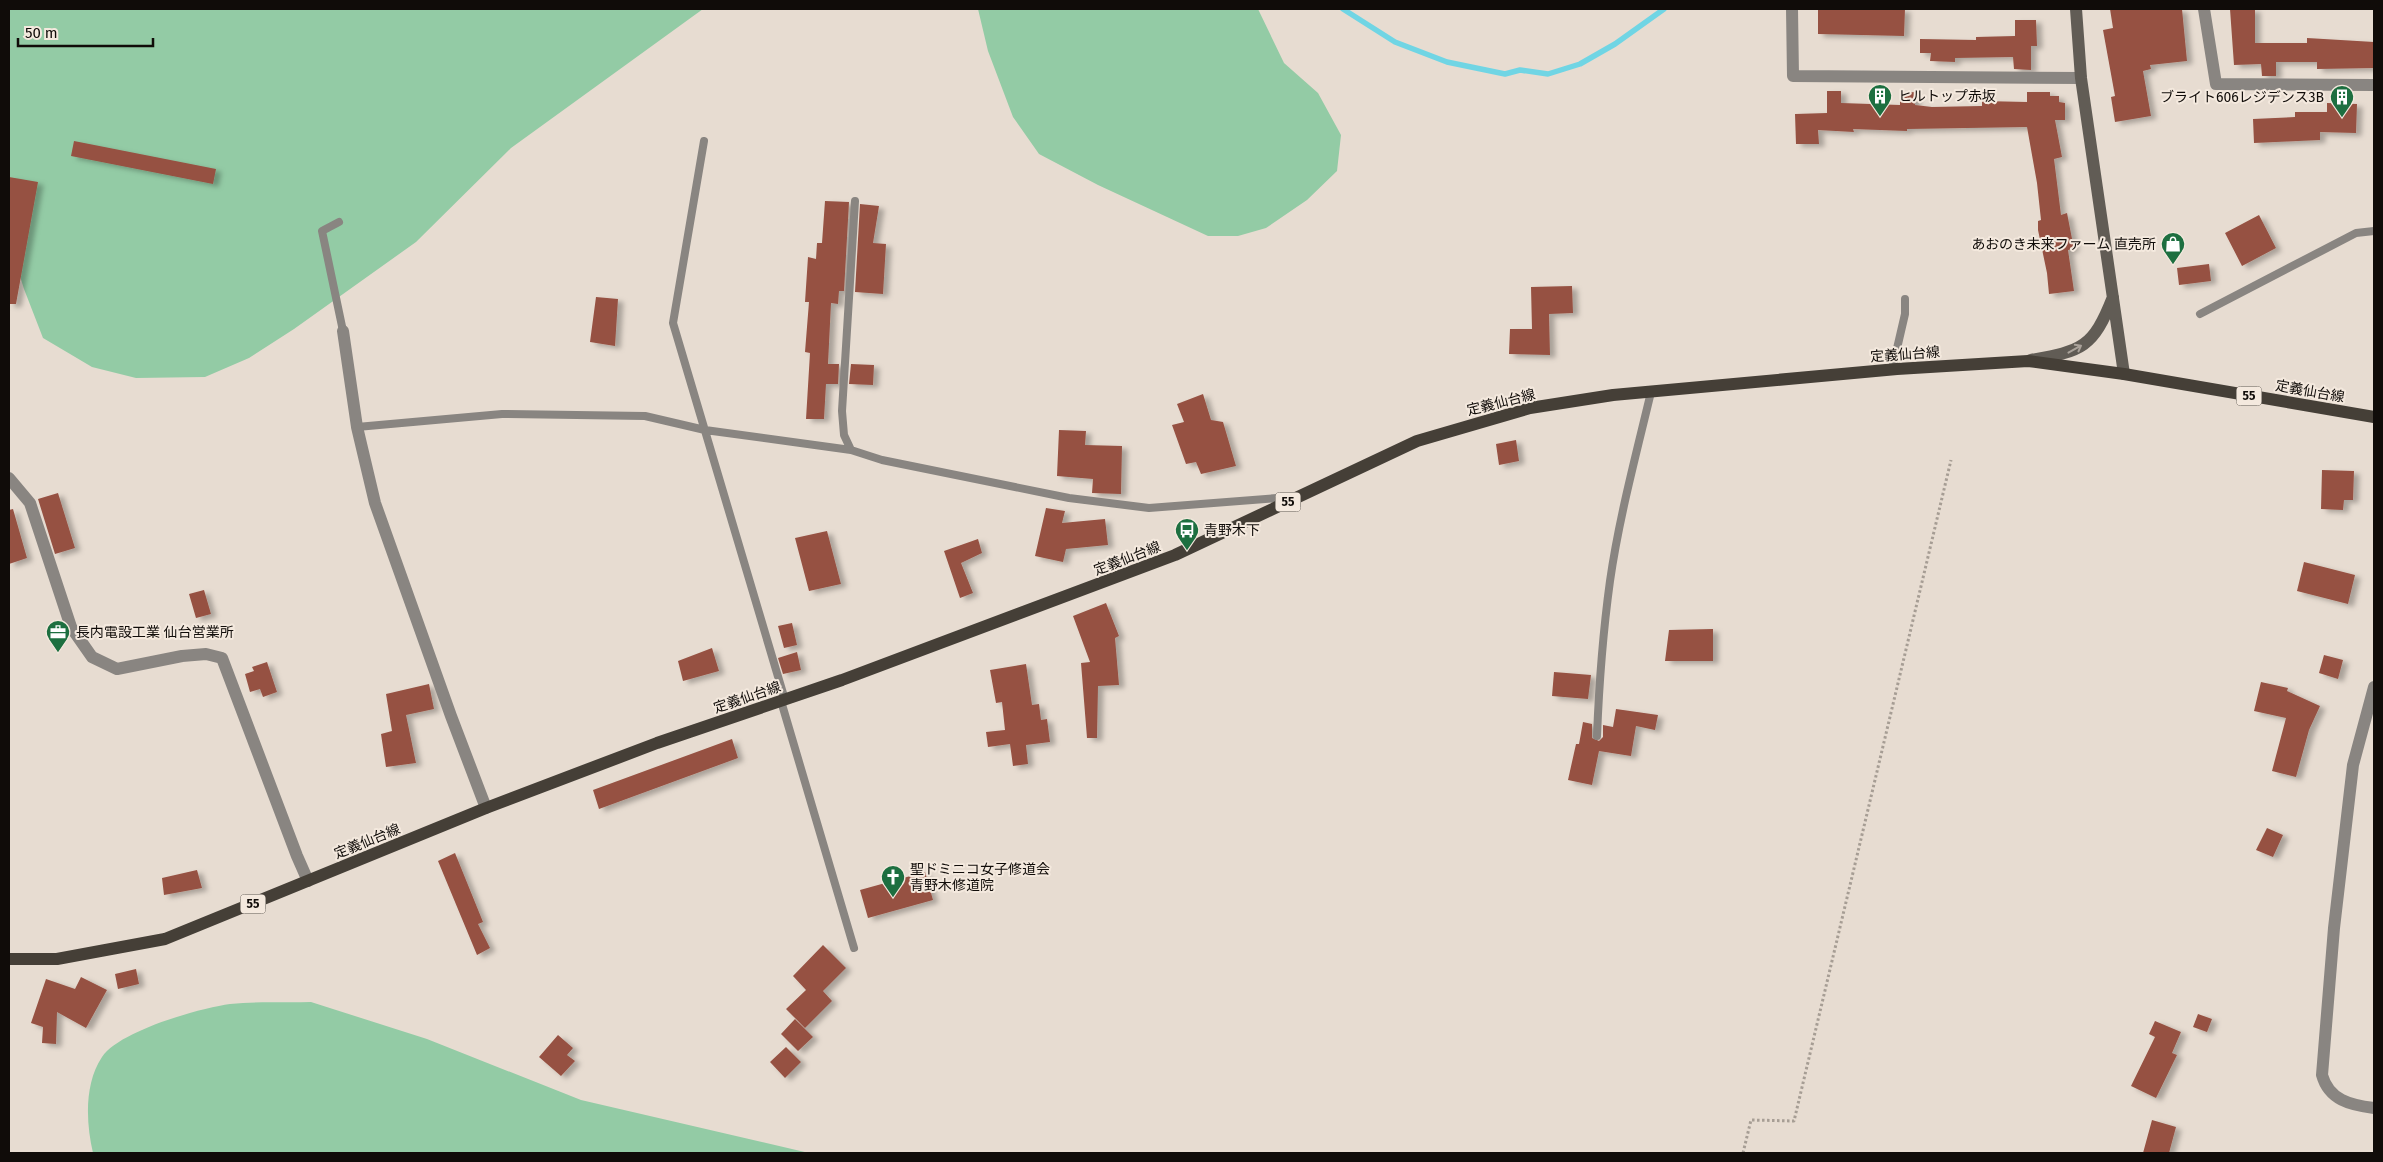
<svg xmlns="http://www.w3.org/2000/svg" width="2383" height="1162" viewBox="0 0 2383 1162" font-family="'Fira Sans','Noto Sans JP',sans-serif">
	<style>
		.green { fill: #93cba5 }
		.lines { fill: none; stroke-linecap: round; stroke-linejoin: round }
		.stream { stroke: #70d5e4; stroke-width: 5.5 }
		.building { fill: #965142; filter: url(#shadow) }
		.path { stroke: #a69d94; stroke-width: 3; stroke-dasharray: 2.5 2.5; stroke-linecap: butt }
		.lane { stroke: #898581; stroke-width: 8 }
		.street { stroke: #898581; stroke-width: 12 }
		.secondary { stroke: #615c55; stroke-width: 12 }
		.primary { stroke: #453f37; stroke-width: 12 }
		.oneway { stroke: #aaa29a }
		.labels { text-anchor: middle; stroke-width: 4; stroke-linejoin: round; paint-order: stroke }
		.shield { fill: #f4e9de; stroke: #544e49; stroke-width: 1 }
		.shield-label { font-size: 12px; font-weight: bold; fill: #100c09 }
		.poi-label { font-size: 14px; fill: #100c09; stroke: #f4e9de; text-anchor: start }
		.street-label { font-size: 14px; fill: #100c09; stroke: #f4e9de }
	</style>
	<defs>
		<filter id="shadow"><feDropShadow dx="5.5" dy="3" stdDeviation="2.5" flood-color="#0004"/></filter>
	</defs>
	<rect width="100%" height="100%" fill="#e7dcd1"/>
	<path class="green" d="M 9,9 L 703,9 L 511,148 L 416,242 L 294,329 L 249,358 L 205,377 L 136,378 L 92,367 L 43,338 L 24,289 L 9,241 Z
		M 978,9 L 1258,9 L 1284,63 L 1318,93 L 1341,135 L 1337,171 L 1307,200 L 1266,228 L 1238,236 L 1208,236 L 1098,185 L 1039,154 L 1013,117 L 988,51 Z
		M 311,1002 L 427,1039 L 581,1100 L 809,1153 L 93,1153 C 86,1123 84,1084 102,1057 C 119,1031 200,1008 230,1004 C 257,1001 284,1003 311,1002 Z"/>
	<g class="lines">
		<path class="stream" d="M 1343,9 L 1395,42 L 1447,62 L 1505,74 L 1520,70 L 1548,74 L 1580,64 L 1615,44 L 1664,9"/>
	</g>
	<path class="building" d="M 1818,9 L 1905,9 L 1904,36 L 1818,34 Z
		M 2110,9 L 2182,9 L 2187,61 L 2150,65 L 2151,69 L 2143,71 L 2151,116 L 2115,122 L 2111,97 L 2115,96 L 2103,30 L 2113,28 Z
		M 2230,9 L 2255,9 L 2255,43 L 2307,43 L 2307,38 L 2374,42 L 2374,68 L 2317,69 L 2317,62 L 2276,62 L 2276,76 L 2262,76 L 2261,64 L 2234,65 Z
		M 2015,20 L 2036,20 L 2037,46 L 2031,46 L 2031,70 L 2014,69 L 2013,57 L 1955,58 L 1955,62 L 1930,61 L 1931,53 L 1920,53 L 1920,39 L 1976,40 L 1976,37 L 2015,36 Z
		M 1827,91 L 1841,91 L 1841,103 L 1900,105 L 1900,93 L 1915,92 L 1915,105 L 1932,107 L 1982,106 L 1982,101 L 2027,102 L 2027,92 L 2050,92 L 2050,96 L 2059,96 L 2059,102 L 2065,103 L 2065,120 L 2055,120 L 2062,157 L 2054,159 L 2061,215 L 2067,213 L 2074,249 L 2068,250 L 2074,291 L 2049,294 L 2047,273 L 2038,230 L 2038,221 L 2041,220 L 2037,183 L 2027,127 L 1907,129 L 1907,131 L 1853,129 L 1854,132 L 1818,130 L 1819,144 L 1796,144 L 1795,114 L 1827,113 Z
		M 2327,103 L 2357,104 L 2356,133 L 2320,132 L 2320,140 L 2254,143 L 2253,119 L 2295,117 L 2295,112 L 2327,112 Z
		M 74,141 L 216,169 L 213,184 L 71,156 Z
		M 9,177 L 38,182 L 16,304 L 9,304 Z
		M 825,201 L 849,202 L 844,291 L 839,291 L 838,304 L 831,303 L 828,364 L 839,364 L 838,384 L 826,384 L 824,419 L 806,419 L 810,353 L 805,352 L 809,302 L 805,302 L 808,257 L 816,259 L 817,243 L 822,243 Z
		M 860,204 L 879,206 L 873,243 L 886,244 L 883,294 L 855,292 Z
		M 2259,215 L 2276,248 L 2242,266 L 2225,233 Z
		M 2209,264 L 2211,281 L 2179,285 L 2177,268 Z
		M 1572,286 L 1573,313 L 1549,314 L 1550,355 L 1509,354 L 1510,329 L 1532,329 L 1531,287 Z
		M 596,297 L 618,299 L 615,346 L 590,342 Z
		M 851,364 L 874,365 L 873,385 L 849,384 Z
		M 1203,394 L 1211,420 L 1223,422 L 1236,466 L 1201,474 L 1196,462 L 1186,464 L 1172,425 L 1184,422 L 1177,404 Z
		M 1059,430 L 1086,431 L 1085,445 L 1122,446 L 1121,494 L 1092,493 L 1093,479 L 1057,476 Z
		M 1516,440 L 1519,461 L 1499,465 L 1496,444 Z
		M 2322,470 L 2354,471 L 2353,500 L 2344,500 L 2343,510 L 2321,509 Z
		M 58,493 L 75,548 L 55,554 L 38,499 Z
		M 1046,508 L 1065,511 L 1062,523 L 1105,519 L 1108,545 L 1066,549 L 1063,562 L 1035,556 Z
		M 13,509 L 27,558 L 9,564 L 9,510 Z
		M 827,531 L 841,584 L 809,591 L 795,538 Z
		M 978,539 L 982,553 L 961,563 L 973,593 L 960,598 L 944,551 Z
		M 2304,562 L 2355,575 L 2348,604 L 2297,591 Z
		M 204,590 L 211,614 L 196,618 L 189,594 Z
		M 1106,603 L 1119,636 L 1115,638 L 1119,685 L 1098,686 L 1097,738 L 1087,738 L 1081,663 L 1090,662 L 1073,616 Z
		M 792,623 L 797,645 L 784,648 L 778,626 Z
		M 1713,629 L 1713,661 L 1665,661 L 1669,630 Z
		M 712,648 L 719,671 L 683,681 L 678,661 Z
		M 797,652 L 801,670 L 783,674 L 778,658 Z
		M 2324,655 L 2343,660 L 2338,679 L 2319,673 Z
		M 267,662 L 277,692 L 263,697 L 260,689 L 250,692 L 245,674 L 254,671 L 252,667 Z
		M 1026,664 L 1032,705 L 1039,704 L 1041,720 L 1047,719 L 1050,742 L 1026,745 L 1028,764 L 1013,766 L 1010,744 L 988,747 L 986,732 L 1005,730 L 1002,702 L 996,703 L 990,670 Z
		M 1554,672 L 1591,675 L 1588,699 L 1552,696 Z
		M 2261,682 L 2288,688 L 2287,691 L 2320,706 L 2309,730 L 2296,777 L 2272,771 L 2286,718 L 2254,711 Z
		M 429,684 L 434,709 L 406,715 L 416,763 L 386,767 L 381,734 L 392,731 L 386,694 Z
		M 1616,709 L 1658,715 L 1655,730 L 1636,726 L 1631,756 L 1599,751 L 1592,785 L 1568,780 L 1576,744 L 1579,744 L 1583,722 L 1592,724 L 1592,738 L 1599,741 L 1603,737 L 1603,725 L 1613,727 Z
		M 732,739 L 738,758 L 599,809 L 593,790 Z
		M 2267,828 L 2283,835 L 2273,857 L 2256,850 Z
		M 455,853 L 483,922 L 478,924 L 490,948 L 477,955 L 438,861 Z
		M 197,870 L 202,888 L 164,895 L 162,878 Z
		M 925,872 L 933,900 L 868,918 L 860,890 Z
		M 823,945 L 846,968 L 823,991 L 832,1001 L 805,1028 L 786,1009 L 806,990 L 793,976 Z
		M 136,969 L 139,984 L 118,989 L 115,974 Z
		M 81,977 L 107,990 L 86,1028 L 57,1012 L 56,1044 L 42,1043 L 43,1027 L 31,1023 L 46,979 L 75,989 Z
		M 2198,1014 L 2212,1019 L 2207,1032 L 2193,1027 Z
		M 795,1019 L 813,1037 L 798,1051 L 781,1034 Z
		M 2155,1021 L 2181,1032 L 2172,1053 L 2177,1055 L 2156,1098 L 2131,1086 L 2155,1037 L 2149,1034 Z
		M 558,1035 L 573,1048 L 567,1055 L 575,1061 L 561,1076 L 539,1057 Z
		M 786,1047 L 801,1062 L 785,1078 L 770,1062 Z
		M 2152,1120 L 2176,1127 L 2169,1153 L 2143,1153 Z"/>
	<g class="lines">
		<path class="path" d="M 1743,1153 L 1751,1120 L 1794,1121 L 1951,460"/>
		<path class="lane" d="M 704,141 L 673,323 L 785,700
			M 855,201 L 842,411 L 844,435 L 851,450 L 882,460 L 1069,498 L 1149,508 L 1291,497
			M 339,222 L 322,231 L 343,331
			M 2200,314 L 2356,233 L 2374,231
			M 1892,370 L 1905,314 L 1905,299
			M 357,427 L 502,414 L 645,416 L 705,430 L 851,450
			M 781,701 L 854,948
			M 1597,736 C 1599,685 1603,632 1610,581 C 1619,518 1636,455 1651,392"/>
		<path class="street" d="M 1792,9 L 1793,76 L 2081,78
			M 2204,9 L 2216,84 L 2374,85
			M 343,331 L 357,427 L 375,503 L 451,716 L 486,808
			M 9,478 L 30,503 L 71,627 L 92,657 L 117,669 L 182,656 L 206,654 L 222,658 L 297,856 L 308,881
			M 2374,687 L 2353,765 L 2334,928 L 2322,1075 C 2329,1100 2350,1105 2374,1108"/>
		<path class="secondary" d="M 2076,9 L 2081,78 L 2124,374
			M 2031,360 C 2082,351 2093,348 2113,297"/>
		<path class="primary" d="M 9,959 L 57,959 L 165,939 L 486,808 L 657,743 L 842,680 L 1175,555 L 1417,441 L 1530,408 L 1613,395 L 1897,369 L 2028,361 L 2124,374 L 2374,417"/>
	</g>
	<defs><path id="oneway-shaft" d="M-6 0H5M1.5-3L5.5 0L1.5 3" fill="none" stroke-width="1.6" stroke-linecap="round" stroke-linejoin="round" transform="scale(1.25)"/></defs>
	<use class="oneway" href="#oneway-shaft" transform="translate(2075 349) rotate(-29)"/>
	<defs>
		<g id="building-pin" transform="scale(1.25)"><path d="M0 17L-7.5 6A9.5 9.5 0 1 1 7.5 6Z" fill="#1d6f40" stroke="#f4e9de"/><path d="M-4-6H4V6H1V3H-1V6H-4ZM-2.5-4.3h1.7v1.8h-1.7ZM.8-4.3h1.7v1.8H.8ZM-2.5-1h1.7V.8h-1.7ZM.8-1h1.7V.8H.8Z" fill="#fff"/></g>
		<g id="shop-pin" transform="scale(1.25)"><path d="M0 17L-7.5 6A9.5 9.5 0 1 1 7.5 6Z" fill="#1d6f40" stroke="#f4e9de"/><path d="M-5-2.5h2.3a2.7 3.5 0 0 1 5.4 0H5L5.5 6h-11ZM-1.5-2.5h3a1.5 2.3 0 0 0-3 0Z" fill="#fff"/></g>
		<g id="bus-pin" transform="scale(1.25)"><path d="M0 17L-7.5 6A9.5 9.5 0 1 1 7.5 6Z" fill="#1d6f40" stroke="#f4e9de"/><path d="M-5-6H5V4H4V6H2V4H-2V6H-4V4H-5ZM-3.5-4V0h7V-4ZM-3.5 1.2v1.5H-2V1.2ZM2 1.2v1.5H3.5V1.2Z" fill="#fff"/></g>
		<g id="office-pin" transform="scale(1.25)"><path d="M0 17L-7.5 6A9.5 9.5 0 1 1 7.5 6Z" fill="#1d6f40" stroke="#f4e9de"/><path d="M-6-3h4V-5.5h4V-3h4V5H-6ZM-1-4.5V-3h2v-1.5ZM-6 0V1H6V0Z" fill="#fff"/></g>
		<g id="church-pin" transform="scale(1.25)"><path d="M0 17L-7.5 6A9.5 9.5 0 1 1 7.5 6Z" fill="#1d6f40" stroke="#f4e9de"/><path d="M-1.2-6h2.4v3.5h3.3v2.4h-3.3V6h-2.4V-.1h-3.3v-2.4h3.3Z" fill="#fff"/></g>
	</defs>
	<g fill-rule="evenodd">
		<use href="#building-pin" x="1880" y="96"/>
		<use href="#building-pin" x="2342" y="97"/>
		<use href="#shop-pin" x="2173" y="244"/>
		<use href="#bus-pin" x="1187" y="530"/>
		<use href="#office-pin" x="58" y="632"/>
		<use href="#church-pin" x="893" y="877"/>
	</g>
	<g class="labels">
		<g class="shield">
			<rect x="2236.5" y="386.5" width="25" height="19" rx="4"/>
			<rect x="1275.5" y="492.5" width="25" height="19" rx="4"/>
			<rect x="240.5" y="894.5" width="25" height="19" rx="4"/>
		</g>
		<g class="shield-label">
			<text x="2249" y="400">55</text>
			<text x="1288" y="506">55</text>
			<text x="253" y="908">55</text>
		</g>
		<g class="poi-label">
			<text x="1898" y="101">ヒルトップ赤坂</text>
			<text x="2324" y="102" text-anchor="end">ブライト606レジデンス3B</text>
			<text x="2156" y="249" text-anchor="end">あおのき未来ファーム 直売所</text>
			<text x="1204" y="535">青野木下</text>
			<text x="76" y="637">長内電設工業 仙台営業所</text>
			<text x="910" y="874">聖ドミニコ女子修道会<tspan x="910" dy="16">青野木修道院</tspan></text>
		</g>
		<g class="street-label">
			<text transform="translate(1905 354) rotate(-4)" y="5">定義仙台線</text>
			<text transform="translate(2310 391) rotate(10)" y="5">定義仙台線</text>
			<text transform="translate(1501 402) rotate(-14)" y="5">定義仙台線</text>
			<text transform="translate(1127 558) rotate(-21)" y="5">定義仙台線</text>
			<text transform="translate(747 697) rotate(-19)" y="5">定義仙台線</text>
			<text transform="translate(367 841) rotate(-22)" y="5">定義仙台線</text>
		</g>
	</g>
	<rect width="2383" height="1162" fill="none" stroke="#100c09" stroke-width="20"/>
	<path d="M18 38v8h135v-8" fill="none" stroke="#100c09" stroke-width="2.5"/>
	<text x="25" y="38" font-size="15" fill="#100c09" stroke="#f4e9de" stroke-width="4" paint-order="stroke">50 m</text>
</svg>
